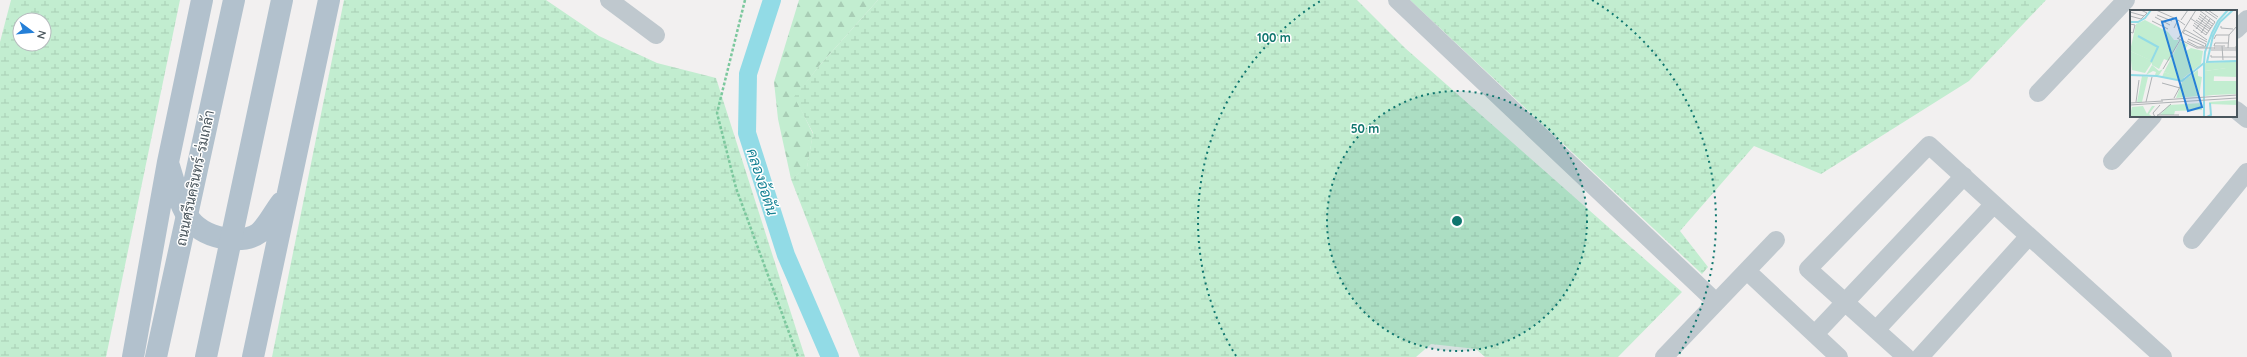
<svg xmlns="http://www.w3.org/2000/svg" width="2247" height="357" viewBox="0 0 2247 357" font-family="Quicksand,Sarabun,sans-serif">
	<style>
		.forest { fill: url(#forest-firs) }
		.wetland { fill: url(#wetland-marsh); fill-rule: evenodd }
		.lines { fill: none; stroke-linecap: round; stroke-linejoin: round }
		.canal { stroke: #92dbe6; stroke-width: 18 }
		.path { stroke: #7cc89e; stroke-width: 2.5; stroke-dasharray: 3 2; stroke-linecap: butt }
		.minor { stroke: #bfc8ce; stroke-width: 18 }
		.major { stroke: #b2c1cd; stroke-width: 22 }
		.major-bridge { stroke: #b2c1cd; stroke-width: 22 }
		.ring { fill: none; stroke: #0f766e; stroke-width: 2; stroke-dasharray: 2 4 }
		.labels { text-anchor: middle; stroke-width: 3; stroke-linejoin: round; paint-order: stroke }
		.street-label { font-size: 14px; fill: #49555c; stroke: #fff }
		.water-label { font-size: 15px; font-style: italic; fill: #168294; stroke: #fff }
		.inset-river { fill: none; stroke: #92dbe6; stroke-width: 2 }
		.inset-road { fill: none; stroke: #aeb2b5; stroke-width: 1 }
		.view { fill: #257fd7; fill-opacity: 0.15; stroke: #257fd7; stroke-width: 2 }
		.inset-edge { fill: none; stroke: #49555c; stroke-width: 2 }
		.centre { fill: #0f766e; stroke: #fff; stroke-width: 2 }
		.ring-label { font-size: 12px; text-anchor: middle; font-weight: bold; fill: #0f766e; stroke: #fff; stroke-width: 3; stroke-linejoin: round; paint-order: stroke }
	</style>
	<defs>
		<pattern id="forest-firs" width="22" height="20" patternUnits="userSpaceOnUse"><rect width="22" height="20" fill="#c2edd0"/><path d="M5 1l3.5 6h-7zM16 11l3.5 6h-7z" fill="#a8cdb5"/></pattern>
		<pattern id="wetland-marsh" width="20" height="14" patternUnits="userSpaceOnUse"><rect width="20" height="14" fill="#c2edd0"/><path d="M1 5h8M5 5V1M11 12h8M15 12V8" fill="none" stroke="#a8cdb5"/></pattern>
	</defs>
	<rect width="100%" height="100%" fill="#f2f0f0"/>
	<path class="forest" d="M 799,0 L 878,0 L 820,65 L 795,97 L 813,134 L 807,168 L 791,179 L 778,119 L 774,82 Z"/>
	<path class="wetland" d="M 11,0 L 180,0 L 106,357 L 0,357 L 0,42 ZM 20,20 L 44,20 L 44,44 L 20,44 Z
		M 344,0 L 546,0 L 599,36 L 657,63 L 716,78 L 805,357 L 272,357 Z
		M 878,0 L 1357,0 L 1405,48 L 1682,292 L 1618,357 L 1485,357 L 1476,349 L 1431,344 L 1416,357 L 860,357 L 791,179 L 807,167 L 813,133 L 794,97 L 820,65 Z
		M 1410,0 L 2046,0 L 1969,81 L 1821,174 L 1754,146 L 1680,231 L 1708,267 L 1702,274 Z"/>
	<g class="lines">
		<path class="canal" d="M 772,0 L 748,74 L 747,133 L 786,255 L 830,357"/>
		<path class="path" d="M 745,0 L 717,113 L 736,188 L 798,357"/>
		<path class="minor" d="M 609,0 L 656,35
			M 1397,0 L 1716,302
			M 2236,30 L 2247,19
			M 2038,93 L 2126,0
			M 2236,110 L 2247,119
			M 2112,161 L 2153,116
			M 2029,236 L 2163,357
			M 2192,240 L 2247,172
			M 1747,271 L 1839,357
			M 1876,330 L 1994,204
			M 1815,334 L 1964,176
			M 1664,357 L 1776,240
			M 1906,357 L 1808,269 L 1929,145 L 2029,236 L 1920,357"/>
		<path class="major" d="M 169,166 C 181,204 184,234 230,239 C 240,240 251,239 259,233 C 268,225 274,212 281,203
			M 133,357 L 168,162 L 202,0
			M 253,357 L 329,0"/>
		<path class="major-bridge" d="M 156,357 L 234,0
			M 206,357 L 282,0"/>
	</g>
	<circle cx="1457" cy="221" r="130" fill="#0f766e" fill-opacity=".12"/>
	<g class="ring">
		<circle cx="1457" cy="221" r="130"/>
		<path d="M1236 356A259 259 0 0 1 1322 0M1592 0A259 259 0 0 1 1678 356"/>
	</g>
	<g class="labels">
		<g class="street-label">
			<text transform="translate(195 178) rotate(-78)" y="5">ถนนศรีนครินทร์-ร่มเกล้า</text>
		</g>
		<g class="water-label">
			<text transform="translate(762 182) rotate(72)" y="5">คลองอ้อตัน</text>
		</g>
	</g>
	<g transform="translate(2130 10)">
		<rect width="107" height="107" fill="#f2f0f0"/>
		<path d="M 0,41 L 23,51 L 15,63 L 2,60 Z" fill="#c2edd0"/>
		<path d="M 96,52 L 97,58 L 75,61 L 75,53 ZM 22,55 L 29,61 L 33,59 L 29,65 L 25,65 L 26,62 L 23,61 L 16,65 ZM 34,62 L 52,68 L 56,68 L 52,70 L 36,68 L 32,67 ZM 75,66 L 84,66 L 83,85 L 75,86 Z" fill="#c2edd0"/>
		<path d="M 15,10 L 38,22 L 44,30 L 49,30 L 39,51 L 34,49 L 29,59 L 22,55 L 22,51 L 0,41 L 6,14 ZM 50,31 L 58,35 L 55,39 L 56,41 L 61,38 L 73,41 L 71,54 L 52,69 L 34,62 ZM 96,52 L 107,52 L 107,67 L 75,66 L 75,61 L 96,58 ZM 68,60 L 68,66 L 72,67 L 69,86 L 46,88 L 52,72 ZM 12,66 L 18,67 L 12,92 L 7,92 ZM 83,71 L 107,71 L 107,84 L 83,85 ZM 107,90 L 107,95 L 79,94 L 79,92 ZM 72,93 L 72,100 L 45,101 L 44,105 L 30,105 L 39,95 ZM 13,96 L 17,104 L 22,96 L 25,96 L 19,104 L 23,107 L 0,107 L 2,97 Z" fill="#c2edd0"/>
		<path class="inset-river" d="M 103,0 L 90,12 L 83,26 L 77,52 L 107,51M 0,12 L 8,12 L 15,8 L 21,0M 8,26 L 28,37 L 21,52M 74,53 L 75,42 L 82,23 L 88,11 L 98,0M 0,65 L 27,66 L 52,71 L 74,53M 74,107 L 74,53M 77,107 L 81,105 L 80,93"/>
		<path class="inset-road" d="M 26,0 L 44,8M 69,0 L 85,12 L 76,25M 74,0 L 87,9M 78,0 L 88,7M 0,2 L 14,6M 70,4 L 83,14M 27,5 L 42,11M 0,6 L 11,9 L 17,3 L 11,0M 69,6 L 82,16M 25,7 L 40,15M 60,8 L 79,21M 68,8 L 81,18M 51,10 L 58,0M 66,10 L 80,19M 22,11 L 38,19M 64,13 L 77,23M 0,14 L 5,15 L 3,23 L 0,22M 63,15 L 76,25M 91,16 L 91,18 L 103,19M 44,18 L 48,10 L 55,15M 66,19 L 76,6M 63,20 L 77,30M 71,23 L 80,9M 47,28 L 67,38 L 85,38M 48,29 L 66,0M 58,29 L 74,36M 84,29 L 86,25 L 99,25M 57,31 L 68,37 L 75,37 L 76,34 L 53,23 L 55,20 L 77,32M 85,33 L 84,36 L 95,36M 85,33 L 98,33M 92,36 L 93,50M 106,36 L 107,50M 84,38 L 107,38M 98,38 L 99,25 L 107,16M 81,40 L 107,40M 81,45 L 81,47 L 107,47M 33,59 L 50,30M 32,73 L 50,78M 44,88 L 51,75M 31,90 L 107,85M 6,92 L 9,70M 16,92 L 22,67M 0,93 L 33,91M 0,95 L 107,88M 27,105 L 49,105M 25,107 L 23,103 L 30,95M 26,107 L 41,94"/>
		<path class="view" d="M 46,8 L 72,97 L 58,101 L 32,12 Z"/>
		<rect width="107" height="107" class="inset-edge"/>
	</g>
	<circle cx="1457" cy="221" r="6" class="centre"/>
	<g class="ring-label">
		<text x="1274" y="42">100 m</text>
		<text x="1365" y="133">50 m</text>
	</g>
	<g transform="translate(32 32) rotate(106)"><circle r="19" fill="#ffffff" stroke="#b6bbbe"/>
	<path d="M0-3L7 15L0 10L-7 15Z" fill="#257fd7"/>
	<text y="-6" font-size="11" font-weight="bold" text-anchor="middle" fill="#49555c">N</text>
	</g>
</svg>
